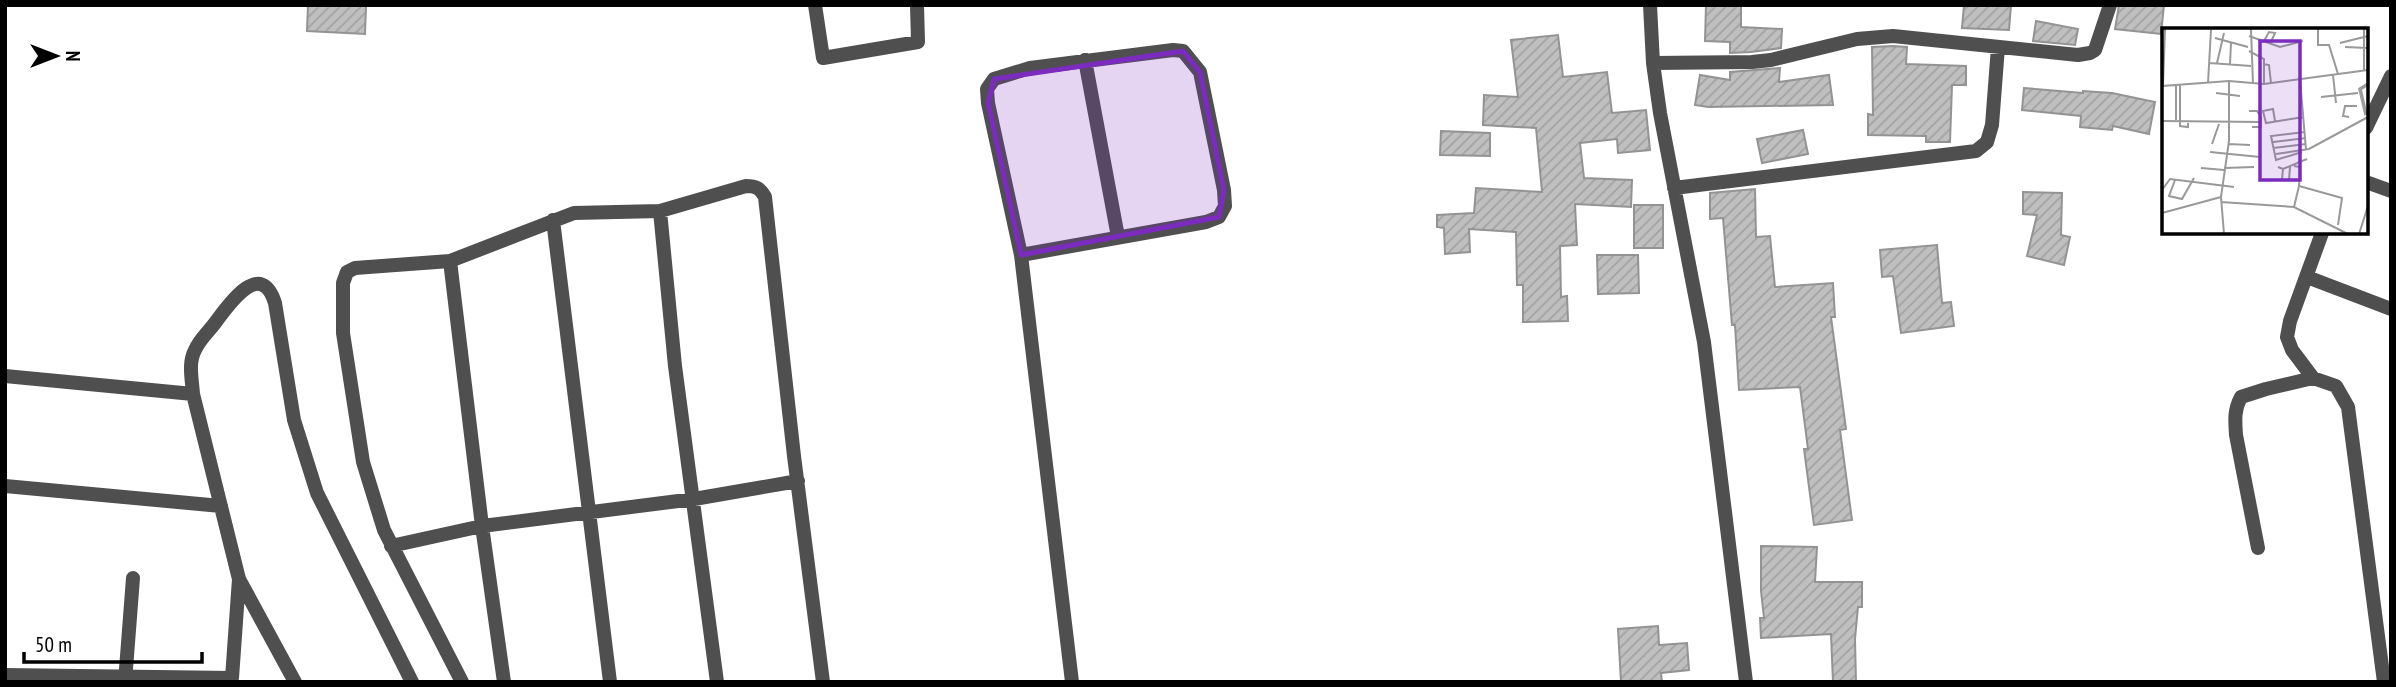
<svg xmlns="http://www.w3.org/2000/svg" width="2396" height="687" viewBox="0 0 2396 687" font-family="'PT Sans Narrow',sans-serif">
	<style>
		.building { fill: url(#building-hatch); stroke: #939393; stroke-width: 2 }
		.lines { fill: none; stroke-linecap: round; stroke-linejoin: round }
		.minor { stroke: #4f4f4f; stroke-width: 14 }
		.marked { fill: #7b2cbf; fill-opacity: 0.2; stroke: #7b2cbf; stroke-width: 5; stroke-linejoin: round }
		.inset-river { fill: none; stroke: #9d9d9d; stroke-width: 3.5 }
		.inset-road { fill: none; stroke: #999; stroke-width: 2 }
		.view { fill: #7b2cbf; fill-opacity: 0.15; stroke: #7b2cbf; stroke-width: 3.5 }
		.inset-edge { fill: none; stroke: #000; stroke-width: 3.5 }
	</style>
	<defs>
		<pattern id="building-hatch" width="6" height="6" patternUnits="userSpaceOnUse" patternTransform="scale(1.75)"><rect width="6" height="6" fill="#bfbfbf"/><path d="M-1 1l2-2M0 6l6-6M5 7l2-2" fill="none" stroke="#a2a2a2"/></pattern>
	</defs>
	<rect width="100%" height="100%" fill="#fff"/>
	<path class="building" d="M 308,5 L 366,6 L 365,34 L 307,31 Z
		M 1706,5 L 1741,5 L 1741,27 L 1782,29 L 1781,48 L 1751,52 L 1730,53 L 1730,42 L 1705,41 Z
		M 1964,5 L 2011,5 L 2009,30 L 1962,28 Z
		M 2119,5 L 2164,5 L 2161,34 L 2115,29 Z
		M 2036,21 L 2078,29 L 2075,45 L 2033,41 Z
		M 1558,35 L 1563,77 L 1607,72 L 1612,113 L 1646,110 L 1650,150 L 1618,153 L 1617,139 L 1580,143 L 1584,178 L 1632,180 L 1631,207 L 1575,204 L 1577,245 L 1560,246 L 1561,297 L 1567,296 L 1568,321 L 1523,322 L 1523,285 L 1517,285 L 1516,232 L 1469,229 L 1470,252 L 1445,254 L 1444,228 L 1437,227 L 1437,215 L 1474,213 L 1476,188 L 1542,192 L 1536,128 L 1483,125 L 1484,95 L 1518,97 L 1511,40 Z
		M 1893,46 L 1907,47 L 1906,64 L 1966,66 L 1966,85 L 1952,85 L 1950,142 L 1926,142 L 1926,136 L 1868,135 L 1868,114 L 1873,115 L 1872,47 Z
		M 1780,68 L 1779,82 L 1829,75 L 1833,105 L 1708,107 L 1695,105 L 1700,75 L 1730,80 L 1730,72 Z
		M 2024,88 L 2083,93 L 2083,91 L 2112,93 L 2155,102 L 2149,134 L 2113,126 L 2112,130 L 2080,127 L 2081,116 L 2022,110 Z
		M 1803,130 L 1808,154 L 1762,163 L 1757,139 Z
		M 1441,131 L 1490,133 L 1490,156 L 1440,155 Z
		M 1755,189 L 1756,237 L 1770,236 L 1775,287 L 1833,283 L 1835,317 L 1831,317 L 1846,429 L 1840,430 L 1852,520 L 1814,525 L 1804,449 L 1808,449 L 1800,387 L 1739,390 L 1735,325 L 1732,325 L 1723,218 L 1710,219 L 1710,193 Z
		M 2023,192 L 2062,193 L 2061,235 L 2070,237 L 2064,265 L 2027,256 L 2037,215 L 2023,214 Z
		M 1634,205 L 1663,205 L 1663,248 L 1634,248 Z
		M 1937,245 L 1942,303 L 1951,302 L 1954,326 L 1901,333 L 1893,276 L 1882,277 L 1880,250 Z
		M 1597,255 L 1638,255 L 1639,293 L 1598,294 Z
		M 1761,546 L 1817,547 L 1815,582 L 1862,582 L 1862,607 L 1858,607 L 1855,639 L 1856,682 L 1833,682 L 1831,634 L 1761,638 L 1760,618 L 1764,618 L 1761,591 Z
		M 1658,626 L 1659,645 L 1687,643 L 1689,670 L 1661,673 L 1662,682 L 1621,682 L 1618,629 Z"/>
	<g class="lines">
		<path class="minor" d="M 815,5 L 823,58 L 918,42 L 917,5
			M 1650,5 L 1653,63 L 1660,113 L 1704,342 L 1746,682
			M 1085,60 L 1118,237
			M 1653,63 L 1752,62 L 1771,60 L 1857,39 L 1893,36 L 2078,55 L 2090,53 L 2095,50 L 2110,5
			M 2366,128 L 2391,76
			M 2366,182 L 2391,191
			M 1674,188 L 1976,151 L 1987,142 L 1992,125 L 1998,47
			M 660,211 L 675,366 L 717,682
			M 553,220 L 610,682
			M 2322,233 L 2290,321 L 2287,337 L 2292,350 L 2313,378 L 2336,386 L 2348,407 L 2384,682
			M 1021,255 L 1206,222 L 1219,217 L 1225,206 L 1224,190 L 1200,72 L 1183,51 L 1173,50 L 1030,68 L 994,79 L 987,89 L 988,103 L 1021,255 L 1072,682
			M 450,261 L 482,526 L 504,682
			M 2307,277 L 2391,309
			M 5,376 L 193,394
			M 5,486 L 221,506
			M 391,546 L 482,526 L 694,499 L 798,481
			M 2258,548 L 2236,435 C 2235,420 2234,410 2241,397 L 2266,389 L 2313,378
			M 5,675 L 232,678 L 239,579
			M 125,682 L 133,578
			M 295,682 L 239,579 L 193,394 C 192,379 188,363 195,350 C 199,340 209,331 215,323 C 229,304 261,258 275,303 L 294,420 L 317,493 L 412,682
			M 462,682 L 384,530 L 363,462 L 343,333 L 343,283 L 347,272 L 355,268 L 450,261 L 574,213 L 660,211 L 746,186 C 756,186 760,188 765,197 L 794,456 L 823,682"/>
	</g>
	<path class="marked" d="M 1183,51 L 1200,72 L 1224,190 L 1219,217 L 1021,255 L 988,103 L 994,79 Z"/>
	<g transform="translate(2162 28)">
		<rect width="206" height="206" fill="#fff"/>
		<path class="inset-river" d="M 204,87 L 198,61 L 206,56"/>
		<path class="inset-road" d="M 89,1 L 91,56M 156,1 L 156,17 L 167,17 L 176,46M 202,1 L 202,42M 87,8 L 118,19 L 141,13M 53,10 L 86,19M 102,13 L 107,4 L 113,5 L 108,16M 178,15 L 206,8M 183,19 L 206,20M 87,23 L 102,31 L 102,56M 48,35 L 89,38M 55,35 L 62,5M 68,36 L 69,15M 101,36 L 107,37 L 109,55M 171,47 L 174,75M 138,51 L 144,122M 46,55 L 49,2M 14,57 L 14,92M 18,57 L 18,98 L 26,99 L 26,95M 0,58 L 67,53 L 102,56 L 206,42M 1,58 L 3,1M 54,65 L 78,68M 159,69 L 196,65M 87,83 L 95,83 L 99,89 L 99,99 L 90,99M 187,89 L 181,88 L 183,78 L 195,78M 0,93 L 99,94M 113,93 L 111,81 L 101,83 L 104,95 L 142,89M 111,114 L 144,110M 50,116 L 57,96M 66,116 L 88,117M 111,120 L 144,116M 48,124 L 98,129M 140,124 L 114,132 L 109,108 L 143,104M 114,126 L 147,121 L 206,89M 132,138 L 138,139 L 137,158 L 180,170 L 176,197M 116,139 L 121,141 L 145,131M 39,140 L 62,142M 62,140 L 92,139M 121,141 L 120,152 L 127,152 L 128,139M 13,152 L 7,168 L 20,171 L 32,150M 0,162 L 8,151 L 72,159M 59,174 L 132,179 L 186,206M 132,179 L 137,158M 0,185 L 59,169M 62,206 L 59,169 L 67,113 L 67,53M 197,206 L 206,178"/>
		<path class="view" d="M 98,13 L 138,13 L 138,152 L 98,152 Z"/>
		<rect width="206" height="206" class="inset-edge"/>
	</g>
	<rect width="2396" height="687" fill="none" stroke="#000000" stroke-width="14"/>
	<g transform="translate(56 56) rotate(90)" stroke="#ffffff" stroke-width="5" paint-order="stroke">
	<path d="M0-5L12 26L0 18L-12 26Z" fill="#000000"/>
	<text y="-10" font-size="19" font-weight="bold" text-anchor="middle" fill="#000000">N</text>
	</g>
	<path d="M24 652v10h178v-10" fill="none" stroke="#000000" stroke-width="3.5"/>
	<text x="35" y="652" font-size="21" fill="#000000" stroke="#ffffff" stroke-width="5" paint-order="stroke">50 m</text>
</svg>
